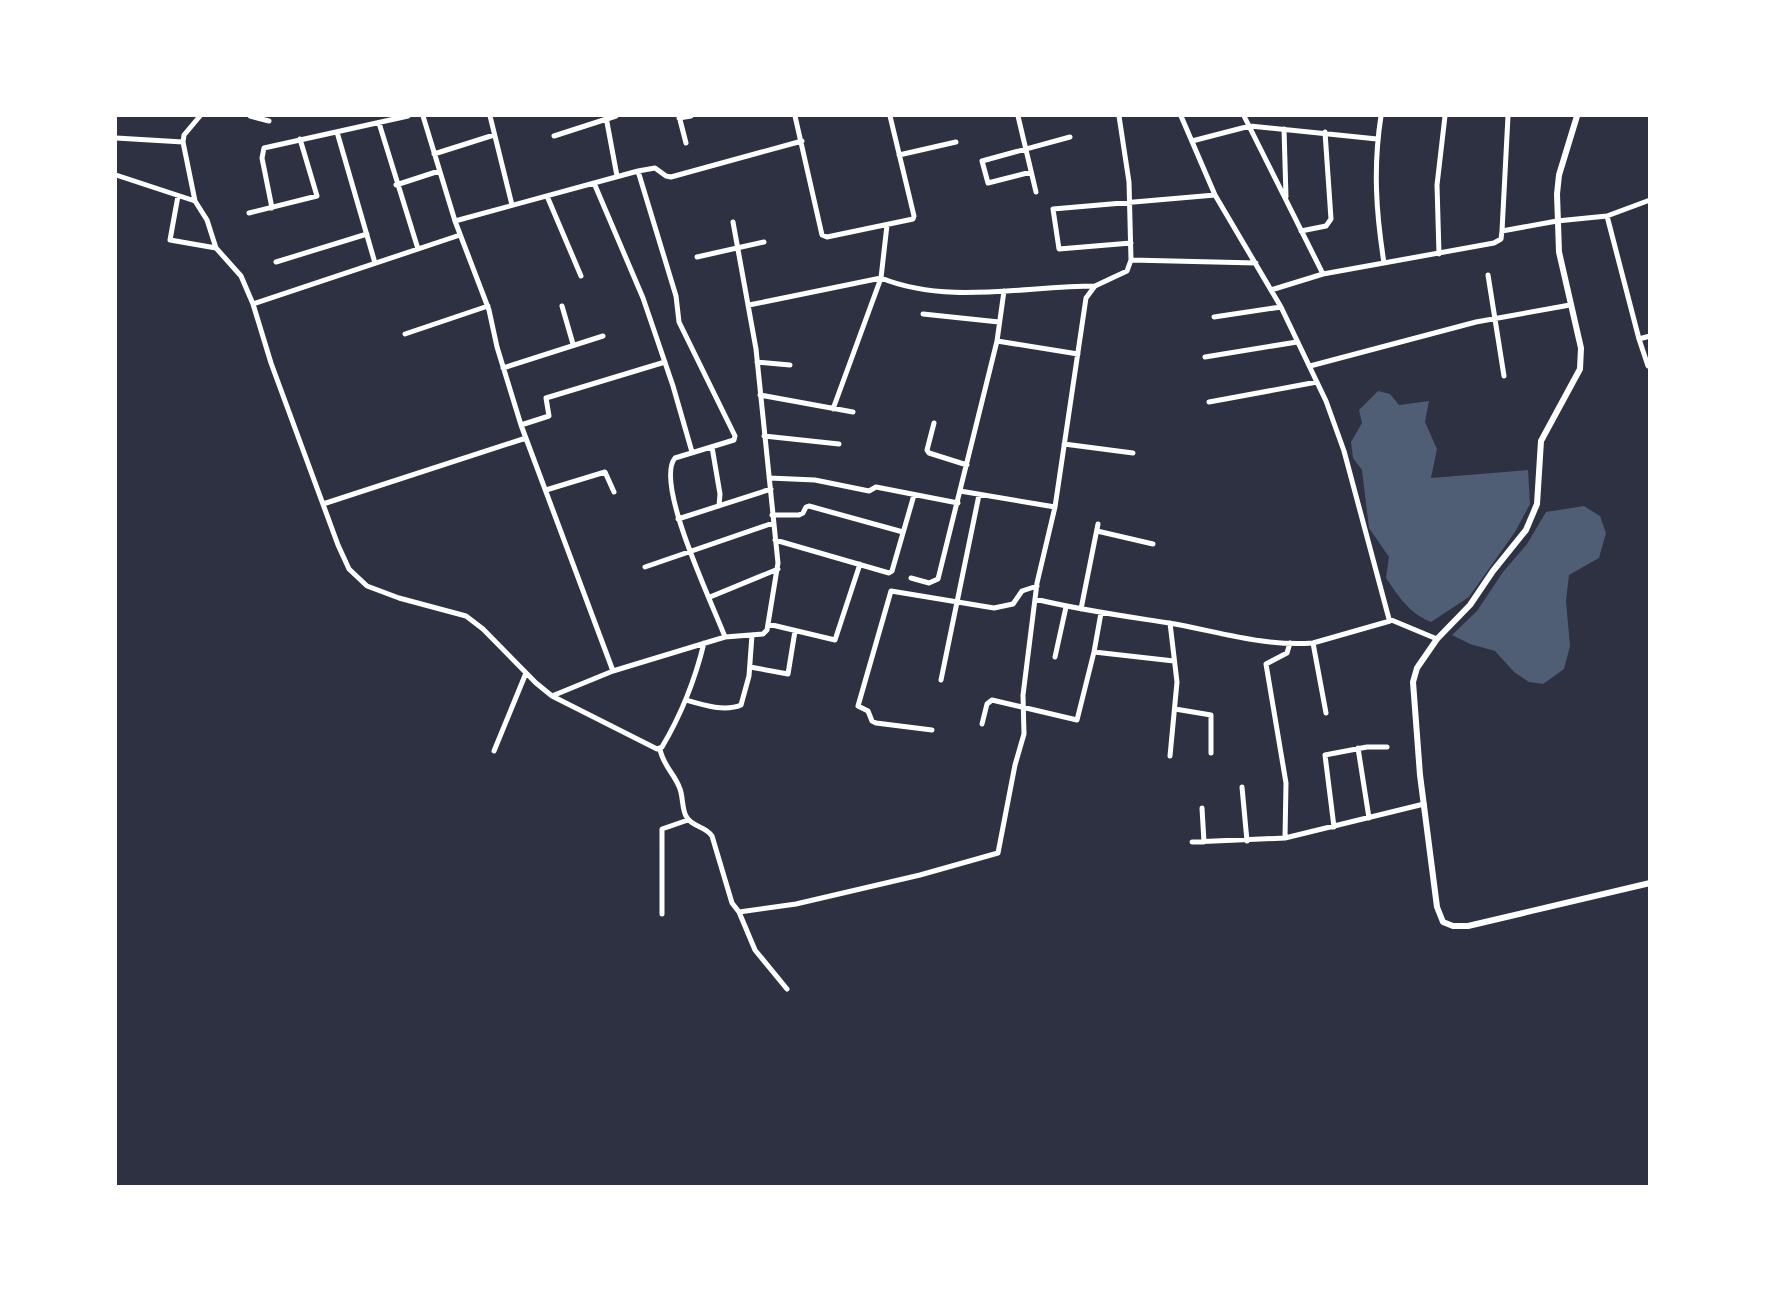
<svg xmlns="http://www.w3.org/2000/svg" width="1765" height="1302" viewBox="0 0 1765 1302" font-family="'Nunito Sans',sans-serif">
	<style>
		.water { fill: #4f5d75 }
		.lines { fill: none; stroke-linecap: round; stroke-linejoin: round }
		.minor { stroke: #fff; stroke-width: 5 }
		.tertiary { stroke: #fff; stroke-width: 6 }
	</style>
	<rect width="100%" height="100%" fill="#2d3142"/>
	<path class="water" d="M 1378,391 L 1390,394 L 1399,405 L 1429,401 L 1425,422 L 1437,449 L 1431,478 L 1528,470 L 1530,504 L 1515,532 L 1469,597 L 1431,622 C 1409,613 1399,597 1386,578 L 1389,557 L 1369,528 L 1362,470 L 1353,458 L 1351,442 L 1362,423 L 1359,410 Z
		M 1584,506 L 1600,516 L 1606,533 L 1599,558 L 1569,575 L 1566,601 L 1570,646 L 1564,669 L 1543,684 L 1529,682 L 1514,672 L 1495,651 L 1470,644 L 1452,635 L 1477,611 L 1503,572 L 1527,544 L 1546,512 Z"/>
	<g class="lines">
		<path class="minor" d="M 250,116 L 269,121
			M 423,116 L 455,221 L 489,310 L 497,347 L 521,425 L 613,671
			M 490,116 L 512,205
			M 679,116 L 686,143
			M 795,116 L 822,235 L 827,237 L 913,219 L 914,216 L 890,116
			M 1018,116 L 1036,192
			M 1181,116 L 1215,195 L 1281,307 L 1326,401 L 1344,451 L 1389,619 L 1437,639
			M 1244,116 L 1323,274
			M 1381,116 C 1373,167 1376,212 1384,263
			M 606,117 L 617,176
			M 679,118 L 691,116
			M 379,123 L 418,249
			M 1284,129 L 1286,197
			M 337,132 L 375,263
			M 554,136 L 616,116
			M 116,138 L 183,142
			M 1192,141 L 1250,126 L 1377,139
			M 434,154 L 494,135
			M 899,155 L 956,142
			M 638,171 L 676,296 L 679,322 L 735,436 L 734,440 L 675,458 C 654,483 713,605 725,637
			M 1031,172 L 988,183 L 982,161 L 1070,137
			M 116,175 L 195,201 L 207,220 L 216,248 L 241,276 L 253,304 L 271,363 L 338,545 L 349,569 L 367,586 L 399,598 L 466,616 L 483,629 L 536,683 L 552,696 L 657,749 L 662,747 C 681,715 695,680 704,643
			M 594,183 L 643,298 L 673,386 L 692,452
			M 396,185 L 439,171
			M 178,196 L 170,240 L 216,248
			M 547,196 L 581,276
			M 195,201 L 183,142 L 184,135 L 200,116
			M 272,208 L 262,158 L 264,148 L 408,116
			M 249,213 L 317,196 L 300,139
			M 1607,216 L 1639,339 L 1650,336
			M 455,221 L 638,171 L 655,168 L 666,176 L 671,177 L 802,141
			M 1301,231 L 1326,226 L 1331,219 L 1325,132
			M 1502,231 L 1508,116
			M 1131,243 L 1059,249 L 1053,209 L 1215,195
			M 1439,254 L 1437,185 L 1445,116
			M 697,257 L 764,242
			M 1131,260 L 1256,263
			M 276,262 L 367,234
			M 1488,275 L 1504,376
			M 1271,290 L 1323,274 L 1494,243 L 1501,239 L 1502,231 L 1557,221 L 1607,216 L 1650,200
			M 253,304 L 460,235
			M 749,305 L 881,278 C 947,305 1025,286 1095,286
			M 562,306 L 573,344
			M 923,314 L 999,322
			M 1214,317 L 1281,307
			M 405,334 L 488,306
			M 1639,339 L 1648,366
			M 997,341 L 1078,354
			M 1205,357 L 1297,342
			M 757,362 L 790,365
			M 1310,366 L 1476,322 L 1570,305
			M 503,368 L 603,336
			M 760,395 L 853,412
			M 1209,402 L 1317,382
			M 833,409 L 881,278 L 887,225
			M 934,423 L 927,450 L 929,453 L 967,465
			M 521,425 L 549,416 L 546,398 L 665,362
			M 764,436 L 839,444
			M 1064,444 L 1133,453
			M 712,447 L 720,494 L 719,506
			M 769,478 L 815,480 L 869,491 L 876,487 L 958,503
			M 546,490 L 605,472 L 614,492
			M 960,491 L 1055,507
			M 323,504 L 526,438
			M 772,515 L 799,515 L 803,513 L 806,507 L 809,506 L 903,532
			M 678,519 L 771,489
			M 1097,531 L 1153,544
			M 775,540 L 889,573 L 892,571 L 914,495
			M 645,567 L 773,523
			M 911,578 L 929,583 L 938,579 L 997,341 L 1004,291
			M 710,597 L 778,569
			M 1035,599 C 1079,610 1124,616 1169,623 C 1216,631 1264,647 1313,643 L 1390,621
			M 1081,609 L 1098,524
			M 1170,623 L 1177,682 L 1170,756
			M 768,624 L 835,640 L 860,564
			M 1313,643 L 1326,713
			M 1094,652 L 1174,661
			M 1055,657 L 1066,607
			M 750,667 L 788,674 L 795,631
			M 941,680 L 979,495
			M 552,696 L 613,671 L 725,637 L 763,634 L 767,630 L 778,563 L 756,349 L 733,222
			M 686,700 C 703,705 725,712 741,705 L 749,676 L 752,635
			M 1175,709 L 1211,715 L 1211,753
			M 982,724 L 987,704 L 992,700 L 1077,720 L 1094,652 L 1101,613
			M 932,730 L 876,723 L 872,721 L 868,711 L 858,706 L 891,591 L 994,608 L 1013,604 L 1022,591 L 1037,586
			M 1358,748 L 1369,818
			M 660,749 C 663,766 675,774 680,789 C 683,797 682,809 686,816 C 691,827 706,826 712,836 L 732,903 L 739,912 L 796,904 L 920,875 L 998,853 L 1015,765 L 1024,734 L 1023,695 L 1037,583 L 1055,507 L 1086,298 L 1095,286 L 1127,271 L 1131,260 L 1129,182 L 1119,116
			M 494,751 L 526,673
			M 1242,787 L 1247,841
			M 1202,808 L 1204,842
			M 1334,827 L 1325,755 L 1367,747 L 1387,747
			M 1285,838 L 1286,783 L 1266,664 L 1287,653 L 1290,643
			M 1192,842 L 1285,838 L 1424,804
			M 739,912 L 755,950 L 787,989
			M 662,914 L 662,829 L 688,820"/>
		<path class="tertiary" d="M 1577,116 L 1559,175 L 1557,194 L 1559,252 L 1581,348 L 1580,369 L 1541,441 L 1537,504 L 1526,530 L 1493,571 L 1470,605 L 1437,639 L 1417,668 L 1413,682 L 1420,775 L 1437,907 L 1443,922 L 1453,926 L 1468,926 L 1650,883"/>
	</g>
	<rect width="1765" height="1302" fill="none" stroke="#ffffff" stroke-width="234"/>
</svg>
